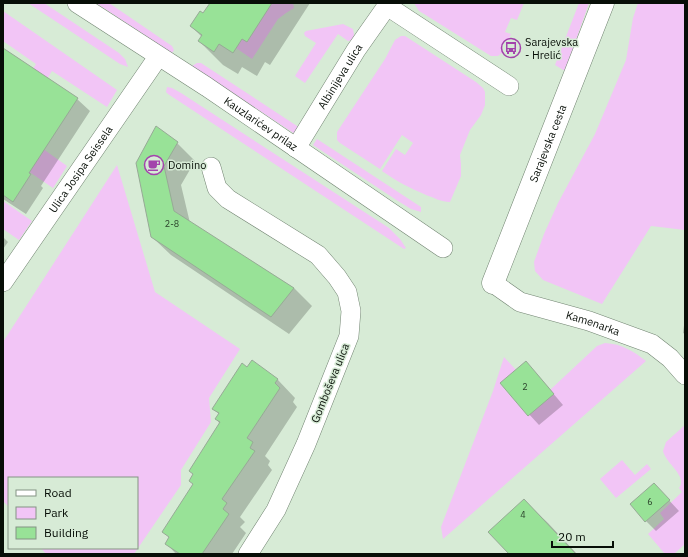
<svg xmlns="http://www.w3.org/2000/svg" width="688" height="557" viewBox="0 0 688 557" font-family="'IBM Plex Sans',sans-serif">
	<style>
		.green { fill: #f2c5f6 }
		.shadow { fill: #0003 }
		.building { fill: #98e297; stroke: #97aa96 }
		.lines { fill: none; stroke-linecap: round; stroke-linejoin: round }
		.minor-casing { stroke: #738573; stroke-width: 20 }
		.secondary-casing { stroke: #738573; stroke-width: 23 }
		.minor { stroke: #fff; stroke-width: 19 }
		.secondary { stroke: #fff; stroke-width: 22 }
		.labels { text-anchor: middle; stroke-width: 3; stroke-linejoin: round; paint-order: stroke }
		.number-label { font-size: 9px; fill: #2b432b }
		.poi-label { font-size: 11px; fill: #070e07; stroke: #d7ebd6; text-anchor: start }
		.street-label { font-size: 11px; fill: #070e07; stroke: #d7ebd6 }
	</style>
	<rect width="100%" height="100%" fill="#d7ebd6"/>
	<path class="green" d="M 28,3 L 44,3 L 119,53 L 125,59 L 128,67 L 120,64 Z
		M 96,3 L 109,3 L 172,46 L 174,50 L 172,53 Z
		M 272,3 L 293,3 L 294,8 L 286,13 L 278,19 L 252,59 L 236,48 L 242,39 L 247,42 Z
		M 414,3 L 524,3 L 517,20 L 511,18 L 505,32 L 511,34 L 503,52 L 498,56 L 491,56 L 424,14 L 419,11 Z
		M 579,3 L 589,3 L 565,71 L 555,65 Z
		M 638,3 L 685,3 L 685,230 L 651,226 L 602,304 L 543,280 L 535,271 L 534,262 L 544,234 L 558,203 L 595,134 L 626,60 L 633,18 Z
		M 3,11 L 117,90 L 107,107 L 52,71 L 15,129 L 67,166 L 53,188 L 3,154 L 3,115 L 36,64 L 3,41 Z
		M 343,24 L 353,29 L 354,35 L 352,40 L 348,41 L 338,34 L 305,83 L 295,76 L 316,43 L 305,36 L 304,33 L 306,31 Z
		M 401,36 L 405,36 L 476,82 L 483,88 L 485,92 L 485,105 L 481,115 L 470,130 L 460,155 L 461,164 L 461,176 L 450,202 C 441,202 435,198 426,195 C 410,188 396,181 382,171 L 396,149 L 405,155 L 413,143 L 402,135 L 380,169 L 340,143 L 337,140 L 337,132 L 385,59 L 395,40 Z
		M 197,63 L 201,63 L 300,128 L 295,134 L 192,66 Z
		M 167,87 L 172,88 L 181,93 L 389,228 L 400,239 L 406,248 L 404,249 L 168,94 L 166,92 Z
		M 317,139 L 421,207 L 421,212 L 411,209 L 398,201 L 313,145 Z
		M 117,165 L 155,292 L 240,349 L 209,398 L 211,422 L 181,470 L 181,485 L 134,554 L 46,554 L 41,548 L 137,548 L 137,478 L 9,478 L 9,507 L 3,501 L 3,342 Z
		M 3,201 L 32,221 L 19,240 L 3,229 Z
		M 605,343 C 622,344 633,351 646,361 L 443,539 L 441,527 L 493,391 L 504,357 L 516,370 L 500,384 L 528,416 L 554,394 L 550,390 L 597,346 Z
		M 685,425 L 685,544 L 674,554 L 665,554 L 648,534 L 664,519 L 660,513 L 682,492 L 679,488 C 688,476 666,464 663,451 L 666,442 Z
		M 622,460 L 635,475 L 647,464 L 651,469 L 616,498 L 600,479 Z"/>
	<path class="shadow" d="M 211,3 L 310,3 L 270,65 L 265,62 L 257,76 L 242,67 L 238,74 L 223,65 L 199,41 L 202,37 L 191,26 L 203,14 Z
		M 3,51 L 77,99 L 90,111 L 41,186 L 43,188 L 26,214 L 3,199 Z
		M 177,143 L 195,161 L 181,185 L 190,223 L 294,288 L 312,306 L 289,334 L 171,255 L 152,237 L 137,163 Z
		M 3,237 L 8,242 L 3,249 Z
		M 685,318 L 685,334 L 683,333 Z
		M 252,362 L 278,380 L 295,398 L 293,402 L 297,407 L 265,456 L 270,461 L 268,465 L 272,470 L 240,517 L 245,522 L 240,527 L 246,533 L 232,554 L 176,554 L 166,543 L 170,538 L 164,532 L 194,484 L 220,424 L 216,419 L 219,414 L 213,409 Z
		M 535,372 L 563,405 L 539,425 L 501,384 Z
		M 654,484 L 679,511 L 656,531 L 646,521 Z
		M 524,500 L 548,523 L 577,554 L 510,554 Z"/>
	<path class="building" d="M 210,3 L 272,3 L 247,42 L 242,39 L 233,53 L 219,44 L 214,52 L 198,41 L 202,35 L 190,26 L 200,11 L 203,13 Z
		M 3,48 L 78,98 L 29,173 L 31,174 L 13,202 L 3,195 Z
		M 156,126 L 178,142 L 164,166 L 174,211 L 294,288 L 271,317 L 151,237 L 136,163 Z
		M 252,360 L 278,379 L 275,383 L 280,388 L 247,438 L 253,442 L 250,448 L 255,451 L 222,499 L 227,503 L 223,509 L 229,514 L 202,554 L 180,554 L 165,544 L 169,537 L 162,532 L 193,484 L 189,481 L 193,474 L 189,471 L 220,422 L 215,419 L 219,413 L 212,409 L 242,363 L 247,367 Z
		M 526,361 L 554,394 L 528,416 L 500,383 Z
		M 654,483 L 670,500 L 645,522 L 630,504 Z
		M 524,499 L 576,554 L 509,554 L 488,532 Z"/>
	<g class="lines">
		<g class="minor-casing">
			<g id="minor">
				<path id="s1" d="M 77,3 L 207,87 L 443,248"/>
				<path d="M 389,3 L 387,6 L 509,86"/>
				<path id="s2" d="M 296,148 L 356,50 L 387,6"/>
				<path d="M 211,167 L 217,188 L 228,199 L 318,255 L 337,277 L 347,292 L 351,311 L 349,336 L 306,444 L 276,510 L 248,554"/>
				<path id="s3" d="M 3,282 L 158,57"/>
				<path id="s4" d="M 493,283 L 520,302 L 589,321 L 652,344 L 670,358 L 685,375"/>
			</g>
		</g>
		<g class="secondary-casing">
			<g id="secondary">
				<path id="s5" d="M 493,283 L 603,3"/>
			</g>
		</g>
		<use href="#minor" class="minor"/>
		<use href="#secondary" class="secondary"/>
	</g>
	<defs>
		<g id="bus-ring" transform="scale(1)"><circle r="9.5" fill="#d7ebd6" stroke="#a344ac" stroke-width="1.5"/><path d="M-5-6H5V4H4V6H2V4H-2V6H-4V4H-5ZM-3.5-4V0h7V-4ZM-3.5 1.2v1.5H-2V1.2ZM2 1.2v1.5H3.5V1.2Z" fill="#a344ac"/></g>
		<g id="cafe-ring" transform="scale(1)"><circle r="9.5" fill="#d7ebd6" stroke="#a344ac" stroke-width="1.5"/><path d="M-5.5-4.5H6V0H3Q3 3.5 0 3.5H-2.5Q-5.5 3.5-5.5 0ZM3-3.2v2h1.7v-2ZM-6 4.5H4V6H-6Z" fill="#a344ac"/></g>
	</defs>
	<g fill-rule="evenodd">
		<use href="#bus-ring" x="511" y="48"/>
		<use href="#cafe-ring" x="154" y="165"/>
	</g>
	<g class="labels">
		<g class="number-label">
			<text x="172" y="227">2-8</text>
			<text x="525" y="390">2</text>
			<text x="650" y="505">6</text>
			<text x="523" y="518">4</text>
		</g>
		<g class="poi-label">
			<text x="525" y="46">Sarajevska<tspan x="525" dy="13">- Hrelić</tspan></text>
			<text x="168" y="169">Domino</text>
		</g>
		<g class="street-label">
			<text dy="4" stroke="none"><textPath href="#s2" startOffset="84">Albinijeva ulica</textPath></text>
			<text dy="4" stroke="none"><textPath href="#s1" startOffset="220">Kauzlarićev prilaz</textPath></text>
			<text dy="4" stroke="none"><textPath href="#s5" startOffset="150">Sarajevska cesta</textPath></text>
			<text dy="4" stroke="none"><textPath href="#s3" startOffset="137">Ulica Josipa Seissela</textPath></text>
			<text dy="4" stroke="none"><textPath href="#s4" startOffset="109">Kamenarka</textPath></text>
			<text transform="translate(330 383) rotate(-68)" y="4">Gomboševa ulica</text>
		</g>
	</g>
	<rect width="688" height="557" fill="none" stroke="#070e07" stroke-width="8"/>
	<rect x="8" y="477" width="130" height="72" fill="#d7ebd6" stroke="#849383"/>
	<rect x="16" y="490" width="20" height="6" fill="#ffffff" stroke="#849383"/>
	<text x="44" y="497" font-size="12" fill="#070e07">Road</text>
	<rect x="16" y="507" width="20" height="12" fill="#f2c5f6" stroke="#849383"/>
	<text x="44" y="517" font-size="12" fill="#070e07">Park</text>
	<rect x="16" y="527" width="20" height="12" fill="#98e297" stroke="#849383"/>
	<text x="44" y="537" font-size="12" fill="#070e07">Building</text>
	<path d="M552 541v6h61v-6" fill="none" stroke="#070e07" stroke-width="2"/>
	<text x="558" y="541" font-size="12" fill="#070e07" stroke="#d7ebd6" stroke-width="3" paint-order="stroke">20 m</text>
</svg>
